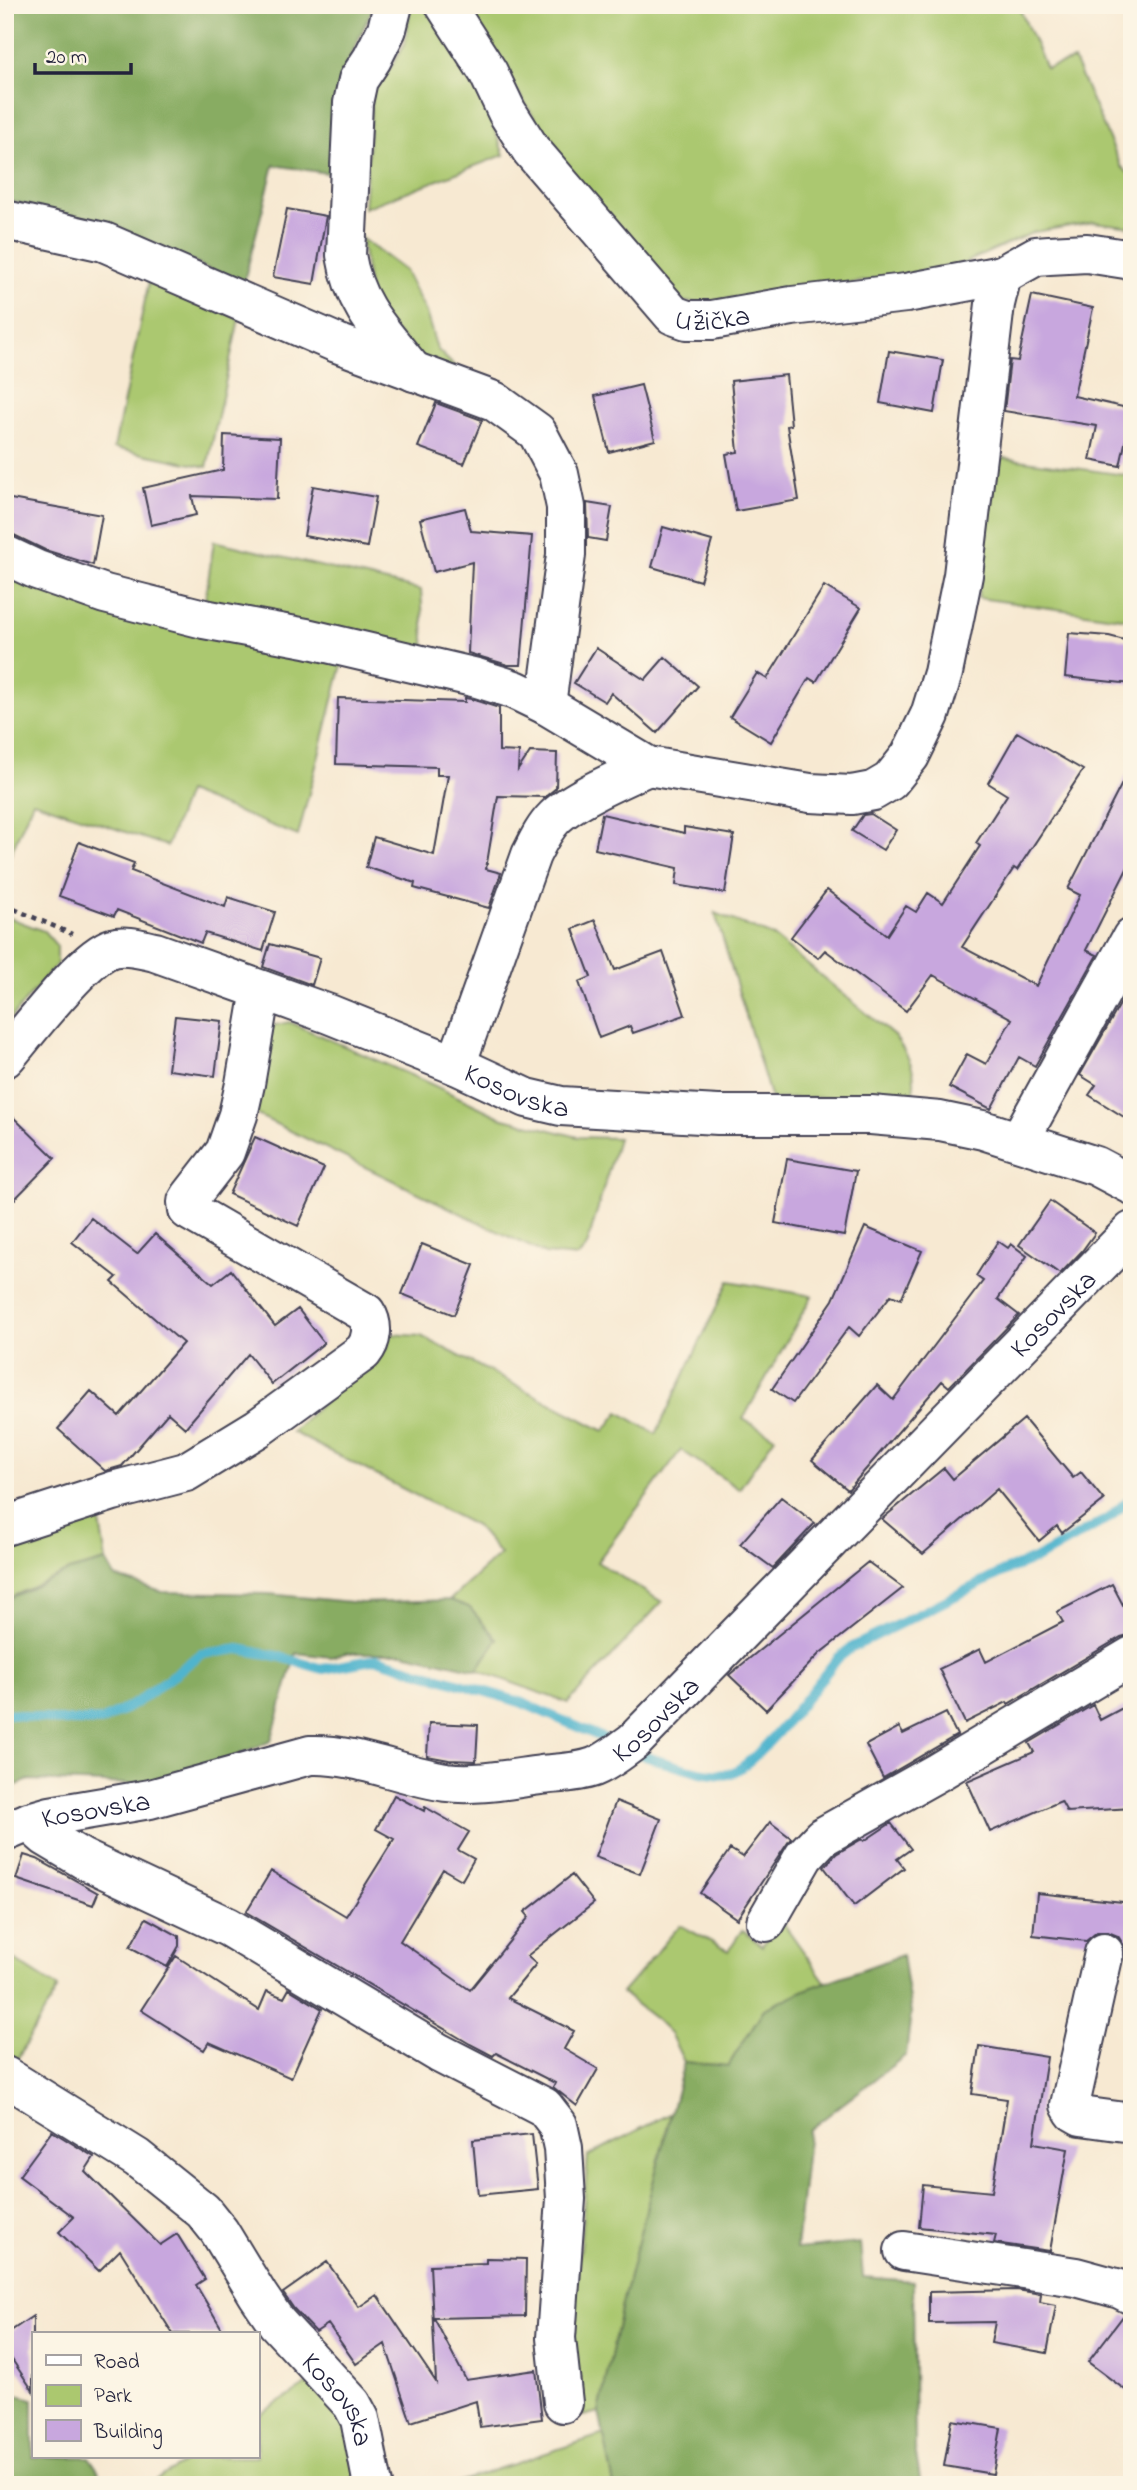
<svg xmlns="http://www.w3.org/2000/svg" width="1137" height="2490" viewBox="0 0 1137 2490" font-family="'Indie Flower',sans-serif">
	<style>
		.green { fill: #abc86f; stroke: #667555; stroke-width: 2 }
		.forest { fill: #88ac62; stroke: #55674e; stroke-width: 2 }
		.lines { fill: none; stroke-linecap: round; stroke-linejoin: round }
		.stream { stroke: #4fb4cd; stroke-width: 10 }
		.building { fill: #c8a7de }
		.minor-casing { stroke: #424052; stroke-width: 42 }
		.path { stroke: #424052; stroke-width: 4.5; stroke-dasharray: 5 5; stroke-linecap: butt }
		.minor { stroke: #fff; stroke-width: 38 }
		.labels { text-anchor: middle; stroke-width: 5; stroke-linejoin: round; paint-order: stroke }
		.street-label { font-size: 28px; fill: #22223b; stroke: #fcf5e5 }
	</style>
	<rect width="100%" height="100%" fill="#fcf5e5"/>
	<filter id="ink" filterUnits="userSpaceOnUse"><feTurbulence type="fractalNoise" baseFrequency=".0143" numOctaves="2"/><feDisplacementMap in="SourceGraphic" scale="14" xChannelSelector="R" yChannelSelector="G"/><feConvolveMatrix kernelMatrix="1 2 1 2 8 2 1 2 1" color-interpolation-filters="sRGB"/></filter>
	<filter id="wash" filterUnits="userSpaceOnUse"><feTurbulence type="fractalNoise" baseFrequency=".00686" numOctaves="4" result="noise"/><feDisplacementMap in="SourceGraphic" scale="28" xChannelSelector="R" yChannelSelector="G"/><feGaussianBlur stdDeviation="1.57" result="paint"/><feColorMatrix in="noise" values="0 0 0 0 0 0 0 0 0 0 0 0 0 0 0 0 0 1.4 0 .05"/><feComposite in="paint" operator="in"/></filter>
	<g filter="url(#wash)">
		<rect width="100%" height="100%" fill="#f7e9d2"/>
		<path class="green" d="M 411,5 L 425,5 L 462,58 L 482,95 L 504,155 L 364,208 L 373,85 L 392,66 L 405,43 Z
			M 467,5 L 1018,5 L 1046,68 L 1074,60 L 1121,166 L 1132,177 L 1132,227 L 1094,222 L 1034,232 L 960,265 L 867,281 L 703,302 L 683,302 L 585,196 L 494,55 Z
			M 361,238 L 405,271 L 426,312 L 437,349 L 460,372 L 421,359 L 372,307 Z
			M 150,276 L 239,319 L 207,467 L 114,448 Z
			M 997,457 L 1132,476 L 1132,596 L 1128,619 L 978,598 Z
			M 214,541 L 421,590 L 425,653 L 204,608 Z
			M 5,574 L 343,661 L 298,836 L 187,792 L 167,846 L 33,801 L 5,867 Z
			M 715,913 L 773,936 L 895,1037 C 908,1055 919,1073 912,1095 L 771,1099 Z
			M 5,916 L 44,931 L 57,946 L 57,964 L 5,1025 Z
			M 289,1022 L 431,1084 L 500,1117 L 578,1137 L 618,1138 L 587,1246 L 578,1257 L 545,1254 L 253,1113 L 271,1026 Z
			M 729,1281 L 812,1296 L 743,1419 L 775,1437 L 739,1489 L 681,1450 L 597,1562 L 662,1602 L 568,1703 L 477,1670 L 496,1639 L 469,1607 L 450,1600 L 500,1554 L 476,1526 L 292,1432 L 344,1382 L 387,1349 L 390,1334 L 421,1336 L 604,1431 L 619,1412 L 656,1434 Z
			M 98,1509 L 106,1561 L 69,1571 L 5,1600 L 5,1539 Z
			M 779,1917 L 826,1983 L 764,2009 L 728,2066 L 684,2062 L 670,2033 L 657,2020 L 622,1993 L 680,1925 L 728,1951 L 742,1930 L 762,1946 Z
			M 5,1954 L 58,1988 L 15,2063 L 5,2057 Z
			M 671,2113 L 624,2296 L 599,2412 L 583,2416 L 572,2366 L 572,2339 L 588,2156 Z
			M 313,2381 L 345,2418 L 359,2485 L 148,2485 L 193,2457 L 257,2457 L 257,2416 Z
			M 604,2434 L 614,2485 L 449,2485 Z"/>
		<path class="forest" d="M 5,5 L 374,5 L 340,80 L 333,174 L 274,165 L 243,285 L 118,227 L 5,200 Z
			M 106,1561 L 115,1577 L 162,1592 L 268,1594 L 361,1603 L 450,1600 L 469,1607 L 497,1639 L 477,1670 L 403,1653 L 346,1653 L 331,1657 L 296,1653 L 271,1741 L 184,1778 L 130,1784 L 29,1780 L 5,1790 L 5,1600 L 69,1571 Z
			M 902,1955 L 911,2013 L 906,2055 L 809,2130 L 796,2249 L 860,2243 L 863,2277 L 913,2281 L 915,2448 L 921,2485 L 614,2485 L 599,2412 L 624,2296 L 684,2062 L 728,2066 L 764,2009 L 807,1989 Z
			M 5,2392 L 33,2399 L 33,2457 L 89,2457 L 100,2473 L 98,2485 L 5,2485 Z"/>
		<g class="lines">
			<path class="stream" d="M 5,1713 L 60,1721 L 102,1721 L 136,1703 L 201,1654 L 239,1649 L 277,1656 L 323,1669 L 377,1659 L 520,1702 L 615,1743
				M 635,1752 C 654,1760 709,1778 728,1774 C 756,1768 817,1683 838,1658 L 851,1648 L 1007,1570 L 1042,1556 L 1109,1518 L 1132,1497"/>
		</g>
		<g id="blocks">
			<path class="building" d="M 287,209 L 326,216 L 314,284 L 273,277 Z
				M 1032,295 L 1093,308 L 1074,396 L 1132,409 L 1132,431 L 1128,430 L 1120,466 L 1090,460 L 1097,426 L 1004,411 L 1010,360 L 1018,361 Z
				M 889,351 L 943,360 L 934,413 L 880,403 Z
				M 786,375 L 791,425 L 787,426 L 799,500 L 736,511 L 726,454 L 738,452 L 731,381 Z
				M 641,385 L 655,440 L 609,452 L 595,396 Z
				M 436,403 L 482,420 L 464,464 L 418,447 Z
				M 224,435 L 280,438 L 277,499 L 192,496 L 196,515 L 151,525 L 143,488 L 223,470 Z
				M 313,486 L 376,497 L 367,547 L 304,536 Z
				M 5,498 L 102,515 L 93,565 L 45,550 L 14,535 L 5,533 Z
				M 587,503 L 612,507 L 606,541 L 588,538 Z
				M 465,508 L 471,531 L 532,536 L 521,665 L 508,665 L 468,653 L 472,562 L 434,572 L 420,519 Z
				M 663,527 L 712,541 L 700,581 L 652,567 Z
				M 824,586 L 861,608 L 816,682 L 809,678 L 771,742 L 730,717 L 757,673 L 767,679 Z
				M 1069,633 L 1109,636 L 1132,642 L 1132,684 L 1065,677 Z
				M 596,648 L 645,680 L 665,657 L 698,686 L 657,733 L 611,693 L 605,702 L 574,683 Z
				M 338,698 L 465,702 L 465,698 L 471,699 L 499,708 L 499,751 L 519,752 L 518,770 L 530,752 L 557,753 L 556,788 L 545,797 L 498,796 L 486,869 L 501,873 L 489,908 L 414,888 L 415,883 L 366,867 L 374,837 L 434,855 L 448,775 L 437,775 L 437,767 L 336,764 Z
				M 1017,732 L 1083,770 L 1017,870 L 1014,868 L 962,947 L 1036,986 L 1080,895 L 1068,889 L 1132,764 L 1132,859 L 1086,950 L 1097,955 L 1035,1066 L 1019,1057 L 991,1109 L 949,1087 L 967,1054 L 986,1064 L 1012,1019 L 933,975 L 906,1011 L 825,950 L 818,958 L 791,937 L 827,890 L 887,935 L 906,906 L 916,912 L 928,893 L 943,903 L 980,846 L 976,843 L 1007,795 L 988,783 Z
				M 602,814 L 684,833 L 684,827 L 734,835 L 725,893 L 676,885 L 678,868 L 595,849 Z
				M 871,814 L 896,830 L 883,850 L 852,831 L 863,815 Z
				M 79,842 L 134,863 L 131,871 L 225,907 L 228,897 L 275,912 L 263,951 L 205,933 L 201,943 L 117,910 L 114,916 L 59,896 Z
				M 595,920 L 615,970 L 663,952 L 685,1015 L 633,1033 L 630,1026 L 599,1038 L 579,982 L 591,977 L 573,929 Z
				M 270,944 L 320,958 L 312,985 L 263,967 Z
				M 1132,983 L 1132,1122 L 1089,1095 L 1096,1085 L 1080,1075 Z
				M 175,1016 L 222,1021 L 215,1076 L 168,1070 Z
				M 5,1109 L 55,1158 L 5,1209 Z
				M 255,1137 L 324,1168 L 298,1226 L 229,1194 Z
				M 787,1159 L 856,1171 L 844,1236 L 775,1223 Z
				M 1050,1201 L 1095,1233 L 1082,1251 L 1060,1274 L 1019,1245 Z
				M 91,1218 L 137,1254 L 155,1234 L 213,1284 L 231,1270 L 275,1326 L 298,1309 L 324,1343 L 272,1384 L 248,1354 L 185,1428 L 168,1413 L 122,1466 L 105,1471 L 58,1429 L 91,1391 L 119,1416 L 183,1343 L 112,1282 L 117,1277 L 72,1242 Z
				M 865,1227 L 922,1251 L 901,1299 L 891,1295 L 859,1336 L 849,1327 L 793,1403 L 772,1389 L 833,1300 Z
				M 998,1241 L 1008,1248 L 1011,1244 L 1027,1256 L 998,1299 L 1019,1315 L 949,1387 L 942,1381 L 848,1490 L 812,1460 L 877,1385 L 893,1400 L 983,1281 L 976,1276 Z
				M 422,1244 L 474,1265 L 454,1315 L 402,1294 Z
				M 1024,1419 L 1073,1478 L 1081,1472 L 1104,1500 L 1062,1533 L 1057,1526 L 1039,1541 L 997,1489 L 923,1554 L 882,1519 L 944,1468 L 953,1479 Z
				M 781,1497 L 815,1523 L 773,1568 L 740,1544 Z
				M 868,1562 L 903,1588 L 819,1654 L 766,1710 L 729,1675 Z
				M 1112,1584 L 1132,1622 L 1132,1634 L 1121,1637 L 1008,1704 L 1007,1702 L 965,1723 L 939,1669 L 980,1649 L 986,1662 L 1063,1622 L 1057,1612 Z
				M 1132,1703 L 1132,1808 L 1067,1812 L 1061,1801 L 990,1832 L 967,1781 L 1034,1752 L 1029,1743 L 1093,1705 L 1100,1720 Z
				M 946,1713 L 957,1735 L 883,1778 L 866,1745 L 899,1727 L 903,1734 Z
				M 429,1723 L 478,1725 L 476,1761 L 449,1760 L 427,1756 Z
				M 394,1795 L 424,1811 L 425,1807 L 469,1832 L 458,1850 L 474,1859 L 462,1880 L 443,1869 L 400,1941 L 470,1990 L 529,1917 L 525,1912 L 572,1875 L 594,1903 L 527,1956 L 536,1964 L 508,1998 L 574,2031 L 564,2049 L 598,2069 L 577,2106 L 553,2087 L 555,2083 L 496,2053 L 493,2056 L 470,2044 L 246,1912 L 271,1871 L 346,1916 L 394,1839 L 376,1829 Z
				M 616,1801 L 661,1819 L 640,1874 L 595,1857 Z
				M 770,1822 L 791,1838 L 737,1919 L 700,1893 L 730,1849 L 743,1857 Z
				M 891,1823 L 911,1849 L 897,1859 L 904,1868 L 854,1906 L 824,1867 L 836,1854 L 862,1839 L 864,1841 Z
				M 24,1855 L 37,1859 L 98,1893 L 93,1905 L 16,1879 Z
				M 1037,1893 L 1132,1903 L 1132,1948 L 1125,1947 L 1118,1936 L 1108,1932 L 1097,1932 L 1086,1941 L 1033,1935 Z
				M 146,1918 L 179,1936 L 179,1946 L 167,1967 L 130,1947 Z
				M 176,1956 L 259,2010 L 267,1991 L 284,1998 L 289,1989 L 322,2009 L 291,2078 L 209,2042 L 204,2050 L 141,2010 Z
				M 979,2046 L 1047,2057 L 1034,2143 L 1068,2149 L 1050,2251 L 994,2243 L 996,2235 L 919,2227 L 923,2185 L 992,2192 L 1007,2099 L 972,2094 Z
				M 52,2131 L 94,2157 L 85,2171 L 160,2245 L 177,2234 L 205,2279 L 196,2285 L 225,2334 L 173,2334 L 120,2250 L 99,2271 L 59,2232 L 74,2217 L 19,2176 Z
				M 532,2134 L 538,2189 L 478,2195 L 473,2140 Z
				M 486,2258 L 526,2259 L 525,2316 L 434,2318 L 466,2380 L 536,2370 L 542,2419 L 480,2427 L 476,2401 L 411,2422 L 385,2344 L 356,2364 L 328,2324 L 316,2332 L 294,2309 L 283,2293 L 327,2262 L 359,2307 L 377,2295 L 436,2382 L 430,2265 L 486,2263 Z
				M 1017,2290 L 1041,2294 L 1040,2302 L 1056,2305 L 1047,2353 L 991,2343 L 995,2322 L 929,2323 L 929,2292 Z
				M 1124,2315 L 1132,2317 L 1132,2395 L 1088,2362 Z
				M 33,2316 L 33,2391 L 5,2349 L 5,2335 Z
				M 952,2420 L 1001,2428 L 993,2474 L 944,2466 Z"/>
		</g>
	</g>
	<g filter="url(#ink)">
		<use href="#blocks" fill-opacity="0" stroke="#424052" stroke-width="2"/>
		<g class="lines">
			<g class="minor-casing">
				<g id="minor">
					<path d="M 393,5 L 387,29 L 372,59 L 358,80 L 353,103 L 346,255 C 354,306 383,333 414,372"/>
					<path id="s1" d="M 445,5 L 488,72 L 507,112 L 531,150 L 673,315 L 687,320 L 712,320 L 792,306 L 906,293 L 1002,275 L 1036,256 L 1049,255 L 1087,253 L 1132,260"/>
					<path d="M 5,220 L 104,242 L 337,343 L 494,401 L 537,432 L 559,474 L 566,507 L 566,555 L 546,705"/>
					<path d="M 5,555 L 37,570 L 105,594 L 204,619 L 306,638 L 477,678 L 515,690 L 546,705 L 648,766 L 810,793 L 852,795 L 873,791 L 890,781 L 910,756 L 930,715 L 943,673 L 963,575 L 995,304 L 1002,275"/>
					<path id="s2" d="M 5,1058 C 26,1034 84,956 112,948 C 126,944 141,949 155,952 L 329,1014 L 456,1065 L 527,1098 L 561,1106 L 718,1115 L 871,1115 L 940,1121 L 983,1130 L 1096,1166 L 1132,1185"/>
					<path d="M 456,1065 L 531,855 C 538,841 544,828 555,817 C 575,798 622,778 648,766"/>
					<path d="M 1019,1141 L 1132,937"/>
					<path d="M 5,1526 L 113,1491 L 186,1472 L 258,1428 L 363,1352 C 372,1341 374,1325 366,1313 L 188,1210 L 187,1202 L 190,1197 L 225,1152 L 238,1115 L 245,1084 L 261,990"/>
					<path d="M 29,1822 L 46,1837 L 83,1859 L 228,1927 L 439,2053 L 544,2107 L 558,2125 L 563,2148 L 566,2199 L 556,2338 L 563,2403"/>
					<path id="s3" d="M 5,1832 L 29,1822 L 50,1816 L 150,1799 L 310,1755 C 356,1753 400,1775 446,1782 C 477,1786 510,1779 541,1775 C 558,1773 578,1773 594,1767 C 609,1761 622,1750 634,1741 L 1132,1231"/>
					<path d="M 766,1922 L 804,1856 L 822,1837 L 938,1772 L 1132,1656"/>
					<path d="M 1104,1953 L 1070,2105 L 1074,2112 L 1081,2116 L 1132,2123"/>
					<path id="s4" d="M 5,2076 L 137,2158 L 203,2211 L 219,2231 L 258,2295 L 277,2323 L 352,2404 L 360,2419 L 373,2485"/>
					<path d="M 904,2251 L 1076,2277 L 1120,2289 L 1132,2295"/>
				</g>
			</g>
			<path class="path" d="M 5,905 L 72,934"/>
			<use href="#minor" class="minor"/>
		</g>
	</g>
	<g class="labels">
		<g class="street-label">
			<text dy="10" stroke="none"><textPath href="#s1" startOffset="427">Užička</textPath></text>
			<text dy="10" stroke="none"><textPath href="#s2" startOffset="586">Kosovska</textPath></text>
			<text dy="10" stroke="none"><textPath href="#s3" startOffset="1250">Kosovska</textPath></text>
			<text dy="10" stroke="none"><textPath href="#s3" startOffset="682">Kosovska</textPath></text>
			<text dy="10" stroke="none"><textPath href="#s3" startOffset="94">Kosovska</textPath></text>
			<text dy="10" stroke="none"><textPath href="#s4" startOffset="474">Kosovska</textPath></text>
		</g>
	</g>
	<rect width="1137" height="2490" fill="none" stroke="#fcf5e5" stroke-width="28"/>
	<rect x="32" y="2332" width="228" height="126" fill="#fcf5e5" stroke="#a5a1a1" stroke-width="2"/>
	<rect x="46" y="2355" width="35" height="10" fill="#ffffff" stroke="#a5a1a1" stroke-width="2"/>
	<text x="94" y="2368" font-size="21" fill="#22223b">Road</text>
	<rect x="46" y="2385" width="35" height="21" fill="#abc86f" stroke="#a5a1a1" stroke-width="2"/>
	<text x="94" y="2402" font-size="21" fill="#22223b">Park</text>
	<rect x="46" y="2420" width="35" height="21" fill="#c8a7de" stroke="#a5a1a1" stroke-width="2"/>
	<text x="94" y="2438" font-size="21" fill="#22223b">Building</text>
	<path d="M35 63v10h96v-10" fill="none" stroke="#22223b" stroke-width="3.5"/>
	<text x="46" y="63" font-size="21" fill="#22223b" stroke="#fcf5e5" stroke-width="5" paint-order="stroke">20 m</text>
</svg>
